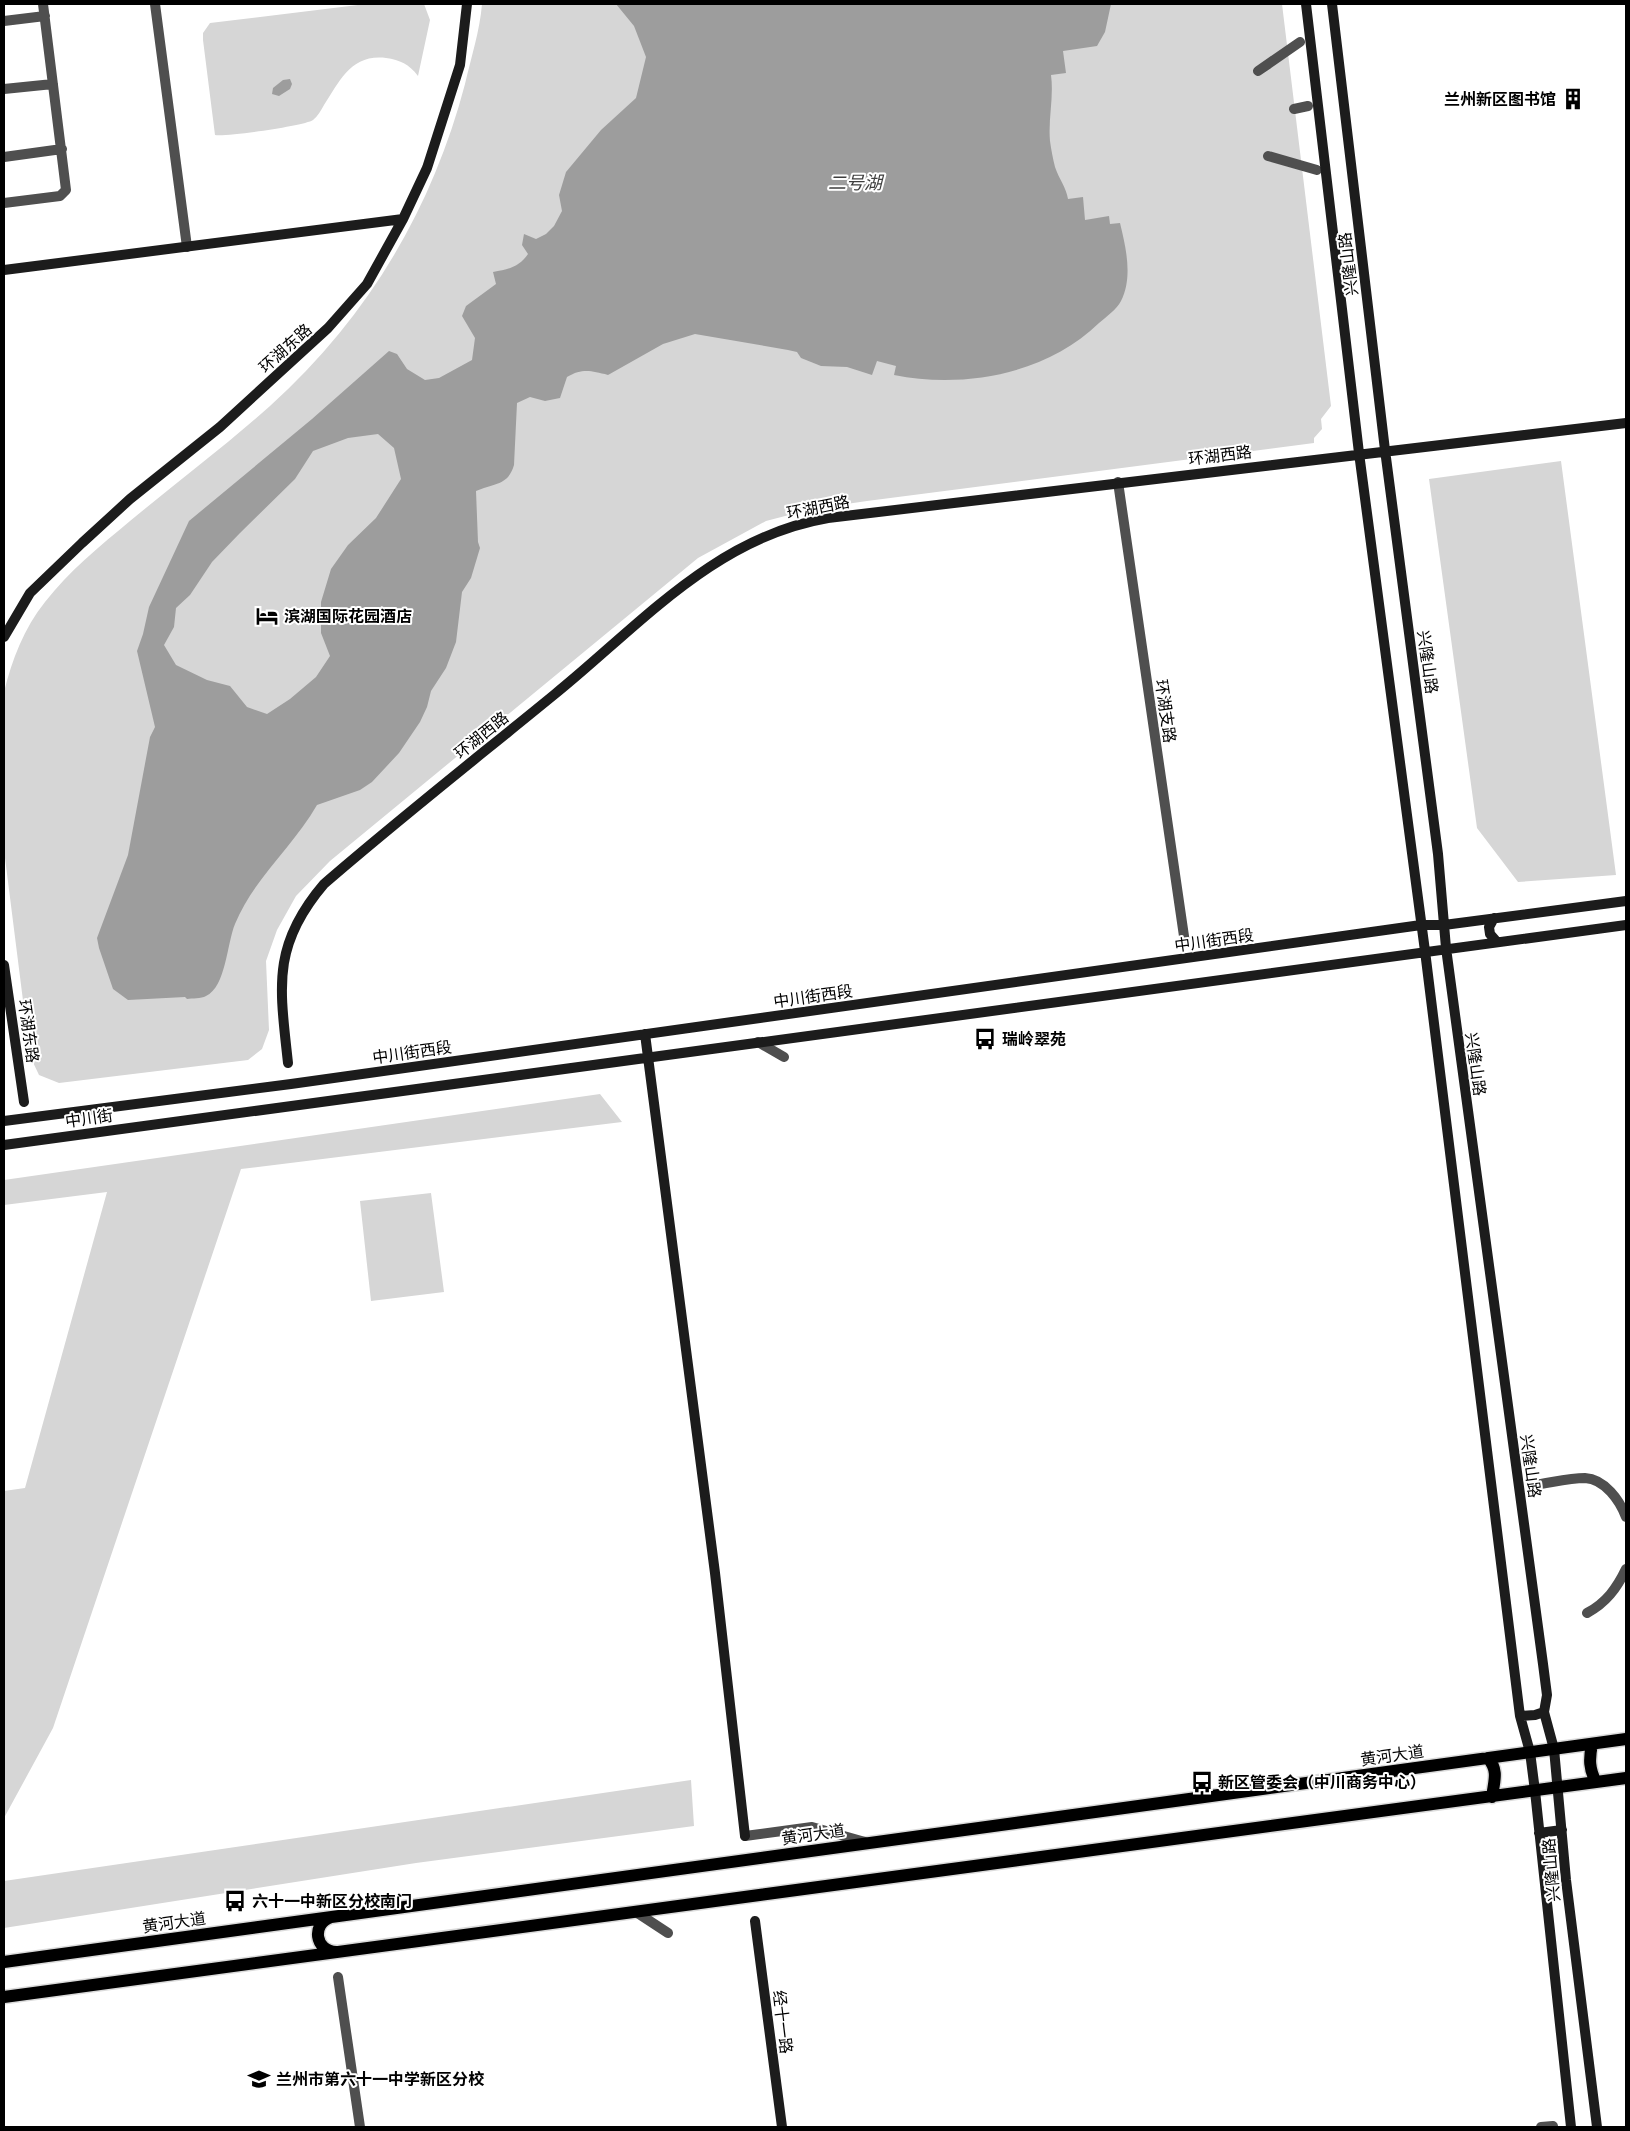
<svg xmlns="http://www.w3.org/2000/svg" width="1630" height="2131" viewBox="0 0 1630 2131" font-family="'Noto Sans','Noto Sans SC',sans-serif">
	<style>
		.green { fill: #d6d6d6 }
		.water { fill: #9d9d9d; fill-rule: evenodd }
		.lines { fill: none; stroke-linecap: round; stroke-linejoin: round }
		.primary-casing { stroke: #dbdbdb; stroke-width: 15 }
		.street { stroke: #4f4f4f; stroke-width: 10 }
		.secondary { stroke: #1c1c1c; stroke-width: 10 }
		.primary { stroke: #000; stroke-width: 12 }
		.labels { text-anchor: middle; stroke-width: 4; stroke-linejoin: round; paint-order: stroke }
		.poi-label { font-size: 16px; font-weight: bold; fill: #000; stroke: #fff; text-anchor: start }
		.street-label { font-size: 16px; fill: #000; stroke: #fff }
		.water-label { font-size: 18px; font-style: italic; fill: #3e3e3e; stroke: #fff }
	</style>
	<rect width="100%" height="100%" fill="#fff"/>
	<path class="green" d="M 366,4 L 424,4 L 430,20 L 418,76 C 409,64 400,60 386,58 C 351,54 340,81 324,105 C 321,110 318,116 313,120 C 304,126 226,137 215,135 L 203,40 L 203,33 L 210,23 Z
		M 482,4 L 1282,4 L 1331,406 L 1321,419 L 1322,429 L 1314,438 L 1314,443 L 867,501 L 812,509 L 766,521 L 698,558 L 330,861 L 296,896 L 277,930 L 266,961 L 269,1030 L 262,1049 L 248,1060 L 59,1083 L 39,1075 L 30,1056 L 4,850 L 4,692 C 12,660 24,628 45,602 C 69,571 100,546 130,521 C 176,483 225,446 270,406 C 367,318 432,210 465,84 C 471,58 480,30 482,4 Z
		M 1561,461 L 1616,875 L 1518,882 L 1477,828 L 1429,479 Z
		M 600,1094 L 622,1122 L 241,1169 L 53,1728 L 4,1818 L 4,1491 L 25,1488 L 107,1192 L 4,1205 L 4,1180 Z
		M 431,1193 L 444,1292 L 371,1301 L 360,1201 Z
		M 691,1780 L 694,1826 L 416,1863 L 4,1928 L 4,1881 Z"/>
	<path class="water" d="M 616,4 L 1111,4 L 1105,32 L 1097,46 L 1063,51 L 1066,73 L 1051,75 C 1054,97 1048,119 1050,141 C 1051,149 1053,159 1055,167 C 1059,179 1066,187 1068,199 L 1083,197 L 1085,220 L 1109,216 L 1110,224 L 1120,223 C 1126,248 1133,277 1121,301 C 1117,309 1106,317 1099,323 C 1047,374 964,389 894,375 L 896,366 L 877,361 L 872,375 L 847,367 L 821,366 L 801,358 L 797,352 L 788,350 L 695,334 L 663,344 L 608,375 C 591,371 583,368 567,377 L 560,398 L 545,401 L 530,397 L 517,403 L 514,465 C 508,486 494,483 476,491 L 478,542 L 480,548 L 471,578 L 462,592 L 456,642 L 446,668 L 431,691 L 427,707 L 420,722 L 399,753 L 372,782 L 360,790 L 317,805 C 293,847 254,878 235,924 C 227,943 226,987 206,996 C 201,999 192,998 187,999 L 185,997 L 128,1000 L 113,989 L 99,948 L 97,938 L 128,855 L 150,737 L 155,727 L 137,651 L 143,634 L 149,607 L 189,521 L 312,419 L 389,351 L 397,354 L 407,369 L 425,380 L 439,378 L 472,360 L 475,338 L 462,316 L 466,306 L 496,284 L 493,272 C 509,269 519,267 528,254 L 522,245 L 524,234 L 536,239 L 546,234 L 554,226 L 562,211 L 559,195 L 566,172 L 601,130 L 636,98 L 646,57 L 634,26 ZM 378,434 L 394,448 L 401,479 L 376,518 L 348,545 L 331,569 L 321,602 L 321,633 L 330,656 L 316,677 L 290,699 L 267,714 L 247,707 L 230,686 L 207,680 L 176,665 L 164,645 L 174,627 L 176,608 L 190,595 L 212,562 L 240,533 L 295,479 L 313,451 L 348,438 Z
		M 290,79 L 292,84 L 290,89 L 279,96 L 272,94 L 273,88 L 283,80 Z"/>
	<g class="lines">
		<g class="primary-casing">
			<path id="primary" d="M 1592,1744 C 1589,1759 1589,1769 1596,1782
				M 1488,1758 C 1499,1771 1494,1781 1492,1797
				M 331,1917 C 311,1924 315,1951 336,1952
				M 4,1962 L 1626,1739
				M 4,1997 L 1626,1778"/>
		</g>
		<path class="street" d="M 155,4 L 187,247
			M 4,21 L 45,16
			M 1258,71 L 1300,42
			M 4,89 L 53,84
			M 1294,109 L 1308,106
			M 1268,156 L 1317,170
			M 4,157 L 62,149
			M 4,203 L 60,196 L 66,190 L 43,4
			M 1118,482 L 1185,943
			M 758,1042 L 784,1057
			M 1533,1485 C 1550,1483 1568,1478 1585,1478 C 1605,1479 1620,1501 1626,1517
			M 1587,1613 C 1606,1603 1617,1588 1626,1569
			M 745,1836 L 812,1827 L 865,1842
			M 636,1912 L 668,1933
			M 338,1977 L 360,2127
			M 1541,2127 L 1553,2126"/>
		<path class="secondary" d="M 1306,4 L 1359,453 L 1425,951 L 1520,1716 L 1530,1752 L 1535,1791 L 1571,2127
			M 1332,4 L 1385,450 L 1438,854 L 1446,948 L 1543,1664 L 1547,1695 L 1544,1712 L 1554,1749 L 1566,1880 L 1597,2127
			M 4,270 L 403,219
			M 4,637 L 30,593 L 82,543 L 130,499 L 220,427 L 328,328 L 367,284 L 403,219 L 427,168 L 460,65 L 467,4
			M 1494,918 L 1489,927 L 1490,934 L 1497,942
			M 4,965 L 24,1102
			M 645,1034 L 715,1573 L 745,1836
			M 288,1063 C 280,988 271,946 324,884 C 399,819 478,757 555,694 C 640,625 715,537 828,518 L 1626,423
			M 4,1121 L 291,1084 L 1421,925 L 1444,925 L 1626,901
			M 4,1145 L 1626,925
			M 1520,1716 L 1535,1715 L 1544,1712
			M 1539,1833 L 1562,1830
			M 755,1921 L 782,2127"/>
		<use href="#primary" class="primary"/>
	</g>
	<defs>
		<g id="building-bare" transform="scale(1.725)"><path d="M-4-6H4V6H1V3H-1V6H-4ZM-2.5-4.3h1.7v1.8h-1.7ZM.8-4.3h1.7v1.8H.8ZM-2.5-1h1.7V.8h-1.7ZM.8-1h1.7V.8H.8Z" fill="#000" stroke="#fff" stroke-width="2.5" paint-order="stroke"/></g>
		<g id="hotel-bare" transform="scale(1.725)"><path d="M-6-4.5h1.5V1H6V5H4.5V3h-9V5H-6ZM-4 0a1.8 1.8 0 1 1 3.6 0ZM.5 0V-2.5h3Q6-2.5 6 0Z" fill="#000" stroke="#fff" stroke-width="2.5" paint-order="stroke"/></g>
		<g id="bus-bare" transform="scale(1.725)"><path d="M-5-6H5V4H4V6H2V4H-2V6H-4V4H-5ZM-3.5-4V0h7V-4ZM-3.5 1.2v1.5H-2V1.2ZM2 1.2v1.5H3.5V1.2Z" fill="#000" stroke="#fff" stroke-width="2.5" paint-order="stroke"/></g>
		<g id="school-bare" transform="scale(1.725)"><path d="M0-5L7-2L0 1L-7-2ZM-4 1L0 2.5L4 1V4Q0 6-4 4Z" fill="#000" stroke="#fff" stroke-width="2.5" paint-order="stroke"/></g>
	</defs>
	<g fill-rule="evenodd">
		<use href="#building-bare" x="1573" y="99"/>
		<use href="#hotel-bare" x="267" y="616"/>
		<use href="#bus-bare" x="985" y="1039"/>
		<use href="#bus-bare" x="1202" y="1782"/>
		<use href="#bus-bare" x="235" y="1901"/>
		<use href="#school-bare" x="259" y="2079"/>
	</g>
	<g class="labels">
		<g class="poi-label">
			<text x="1556" y="105" text-anchor="end">兰州新区图书馆</text>
			<text x="284" y="622">滨湖国际花园酒店</text>
			<text x="1002" y="1045">瑞岭翠苑</text>
			<text x="1218" y="1788">新区管委会（中川商务中心）</text>
			<text x="252" y="1907">六十一中新区分校南门</text>
			<text x="276" y="2085">兰州市第六十一中学新区分校</text>
		</g>
		<g class="street-label">
			<text transform="translate(1348 264) rotate(-97)" y="6">兴隆山路</text>
			<text transform="translate(285 348) rotate(-42)" y="6">环湖东路</text>
			<text transform="translate(1220 455) rotate(-7)" y="6">环湖西路</text>
			<text transform="translate(818 507) rotate(-11)" y="6">环湖西路</text>
			<text transform="translate(1428 662) rotate(82)" y="6">兴隆山路</text>
			<text transform="translate(1166 711) rotate(82)" y="6">环湖支路</text>
			<text transform="translate(481 735) rotate(-39)" y="6">环湖西路</text>
			<text transform="translate(1214 940) rotate(-8)" y="6">中川街西段</text>
			<text transform="translate(813 996) rotate(-8)" y="6">中川街西段</text>
			<text transform="translate(29 1031) rotate(82)" y="6">环湖东路</text>
			<text transform="translate(412 1052) rotate(-8)" y="6">中川街西段</text>
			<text transform="translate(1476 1064) rotate(82)" y="6">兴隆山路</text>
			<text transform="translate(89 1118) rotate(-8)" y="6">中川街</text>
			<text transform="translate(1531 1466) rotate(82)" y="6">兴隆山路</text>
			<text transform="translate(1392 1755) rotate(-8)" y="6">黄河大道</text>
			<text transform="translate(813 1834) rotate(-8)" y="6">黄河大道</text>
			<text transform="translate(1551 1870) rotate(-95)" y="6">兴隆山路</text>
			<text transform="translate(174 1922) rotate(-8)" y="6">黄河大道</text>
			<text transform="translate(783 2022) rotate(83)" y="6">经十一路</text>
		</g>
		<g class="water-label">
			<text x="855" y="189">二号湖</text>
		</g>
	</g>
	<rect width="1630" height="2131" fill="none" stroke="#000000" stroke-width="10"/>
</svg>
